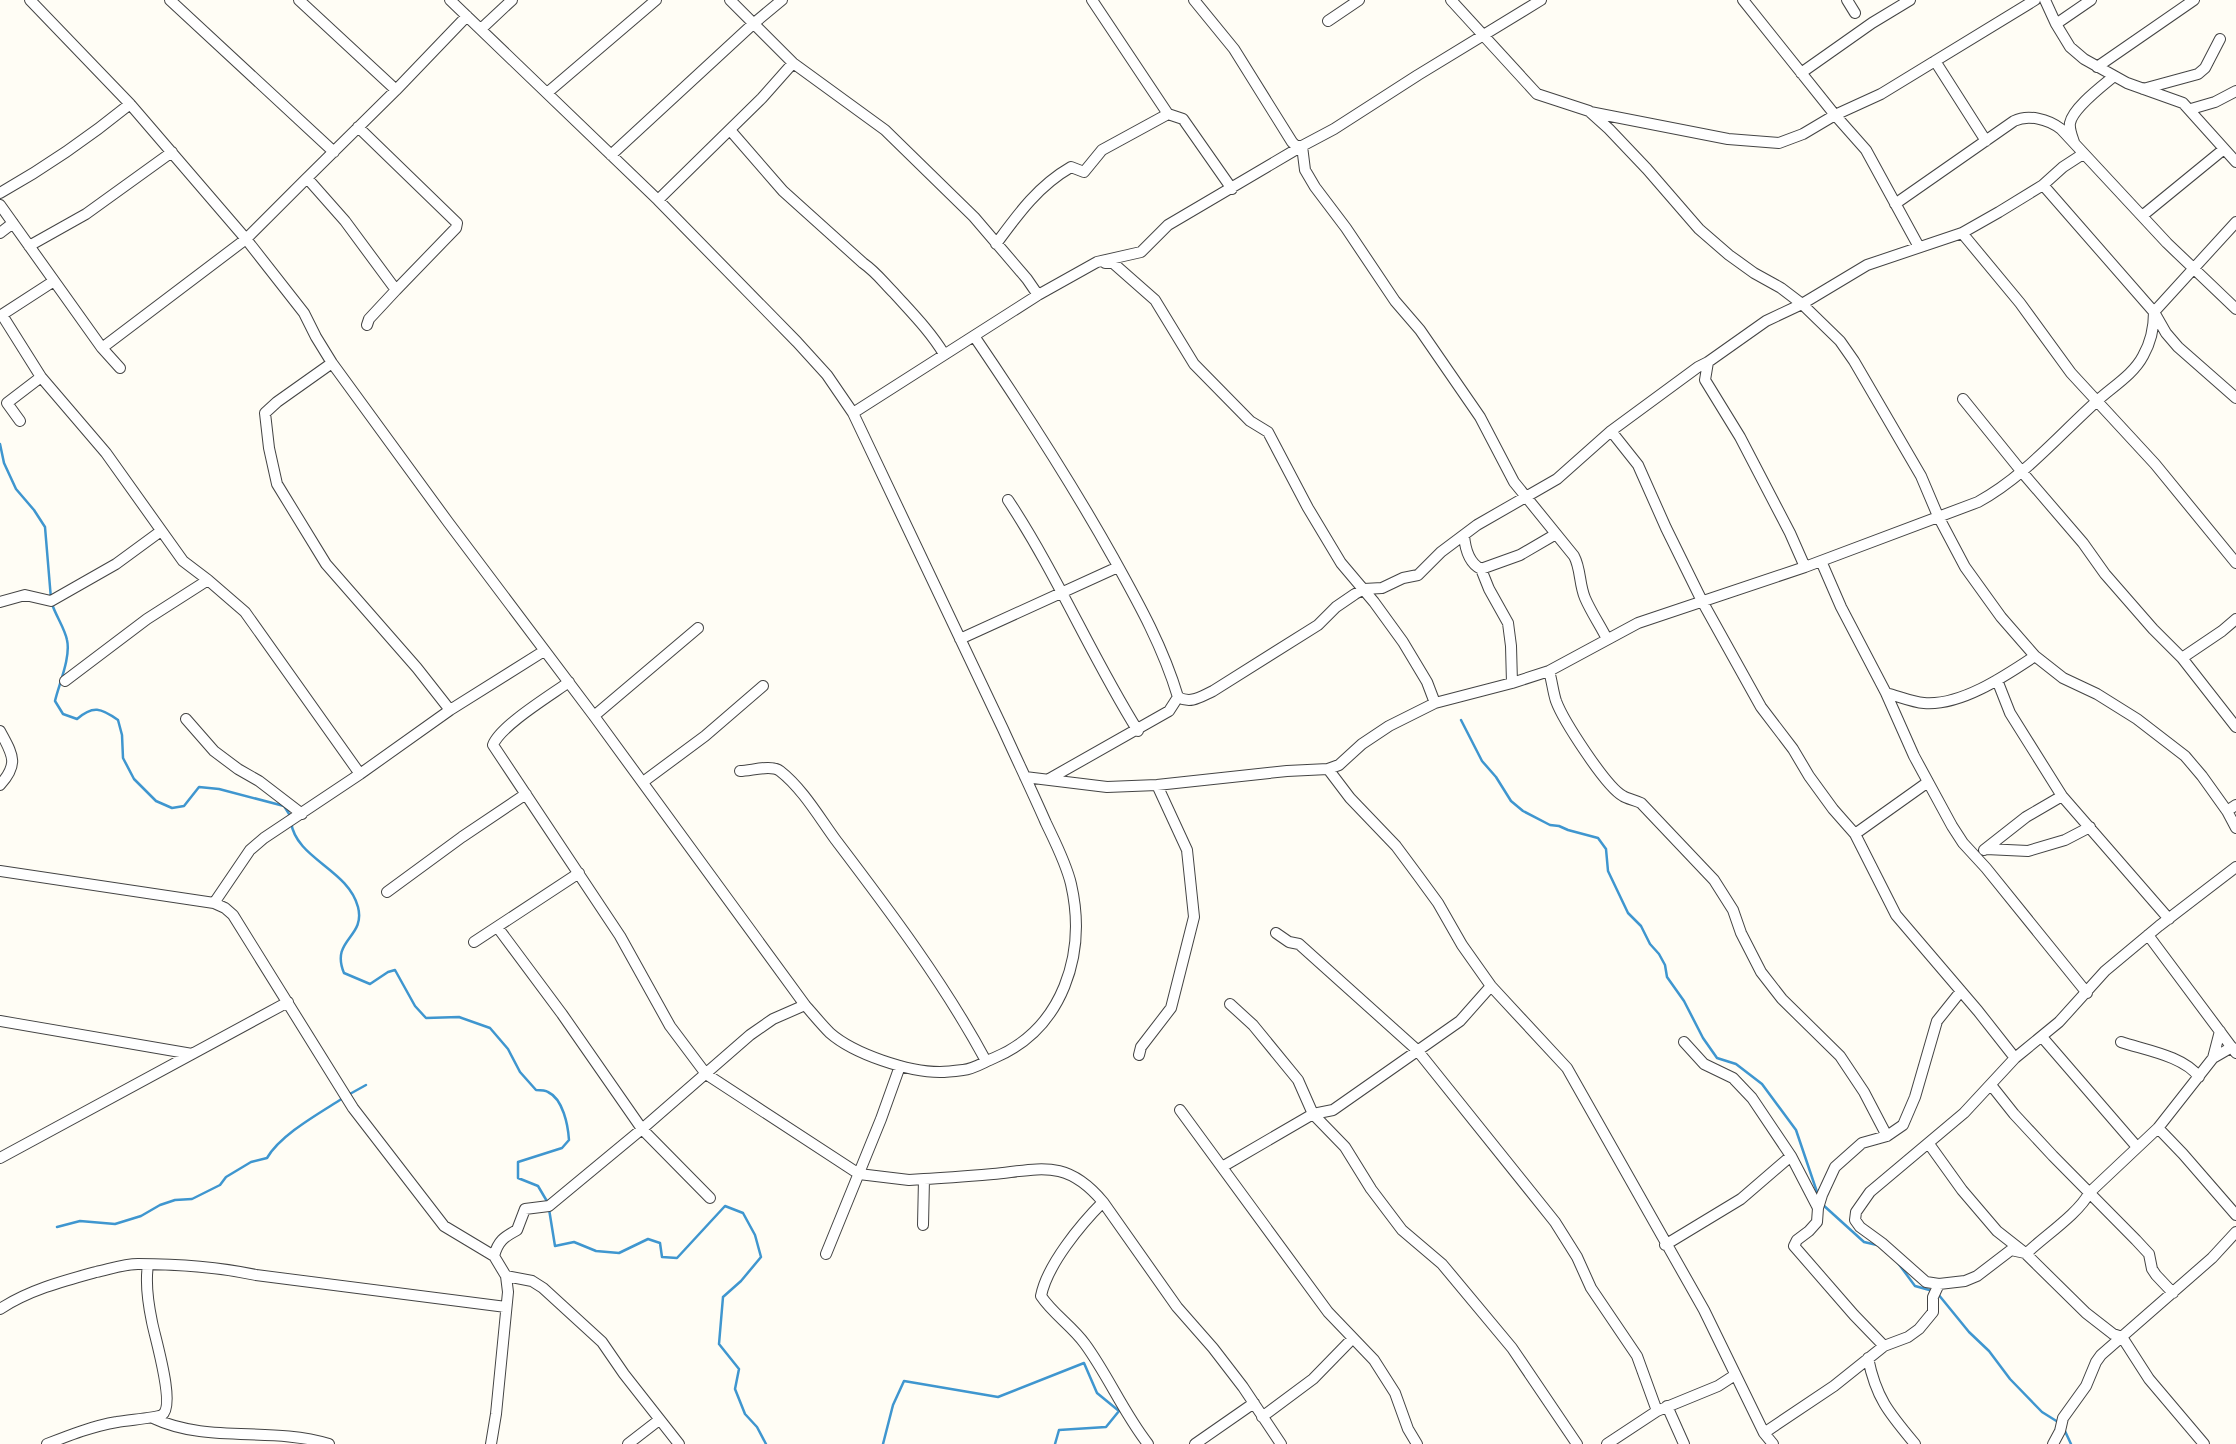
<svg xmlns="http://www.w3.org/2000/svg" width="2236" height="1444" viewBox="0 0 2236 1444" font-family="Georgia,serif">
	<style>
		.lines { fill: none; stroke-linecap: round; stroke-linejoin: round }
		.stream { stroke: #3f96cf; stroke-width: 2.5 }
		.minor-casing { stroke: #444; stroke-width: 12 }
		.minor { stroke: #fff; stroke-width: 10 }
	</style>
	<rect width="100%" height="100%" fill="#fffdf5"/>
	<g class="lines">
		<path class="stream" d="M 0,444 L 4,463 L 16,489 L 34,510 L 45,527 L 51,599
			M 52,604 C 56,616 65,629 67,640 C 71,657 59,684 55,701 L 63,714 L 77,719 C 93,705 101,708 118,720 L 122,735 L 123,758 L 134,779 L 156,801 L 172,808 L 184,806 L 199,787 L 219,789 L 284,806 L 291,817
			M 1461,720 L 1482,761 L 1496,777 L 1511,801 L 1523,811 L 1550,825 L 1559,826 L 1568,830 L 1598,838 L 1606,849 L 1608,871 L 1628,913 L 1641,926 L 1650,944 L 1659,954 L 1665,965 L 1667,977 L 1684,1001 L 1703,1038 L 1717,1058 L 1736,1064 L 1762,1084 L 1796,1130 L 1818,1195
			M 291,822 C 296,859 348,869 358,907 C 366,938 330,939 344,973 L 370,984 L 388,972 L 395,970 L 415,1006 L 426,1018 L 459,1017 L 490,1028 L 508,1049 L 520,1072 L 536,1090 C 539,1090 545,1090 548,1092 C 563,1099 568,1125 569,1140 L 562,1148 L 518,1162 L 518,1178 L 538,1186 L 548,1203
			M 348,1095 L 366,1085
			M 1822,1204 L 1864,1242 L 1877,1245
			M 549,1209 L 555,1246 L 574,1242 L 596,1251 L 619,1253 L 648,1239 L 660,1243 L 662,1257 L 677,1258 L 725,1206 L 743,1213 L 755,1235 L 761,1257 L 741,1281 L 723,1297 L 719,1344 L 739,1369 L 735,1389 L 745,1414 L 757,1427 L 766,1444
			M 57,1227 L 80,1221 L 115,1224 L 141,1216 L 160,1205 L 175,1200 L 192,1199 L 220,1185 L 226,1177 L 251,1162 L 267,1158 C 281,1134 320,1113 343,1098
			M 1898,1263 L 1915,1286 L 1933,1291
			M 1938,1294 L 1969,1332 L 1989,1351 L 2010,1379 L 2042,1412 L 2058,1422
			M 2064,1429 L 2071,1444
			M 883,1444 L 893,1405 L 904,1381 L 998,1397 L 1084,1363 L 1097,1393 L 1119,1411 L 1106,1427 L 1059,1430 L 1055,1444"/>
		<g class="minor-casing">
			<path id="minor" d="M 30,0 L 130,104 L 246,239 L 304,313 L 316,337 L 332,363 L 448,522 L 594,716 L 805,1005 C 813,1014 821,1024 830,1033 C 854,1054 908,1072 940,1072 C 947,1072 955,1071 963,1070 C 974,1069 984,1062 994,1058 C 1063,1029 1087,954 1071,884 C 1066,863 1055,842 1046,823 C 1032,791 1017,760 1003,729 C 953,623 903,518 853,413 L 827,375 L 797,342 L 658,200 L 450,0
				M 170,0 L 334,152
				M 299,0 L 396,90
				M 730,0 L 793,63 L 885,130 L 974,217 L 1027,279 L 1038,295
				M 1092,0 L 1168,114 L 1183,119 L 1232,189
				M 1194,0 L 1234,49 L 1292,142 L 1296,146 L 1302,146 L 1334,129 L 1418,75 L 1541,0
				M 1451,0 L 1537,94 L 1589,111 L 1609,129 L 1647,169 L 1699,229 L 1729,255 L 1754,273 L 1781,288 L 1802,304 L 1840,341 L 1854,361 L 1921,476 L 1938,516 L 1965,567 L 2001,617 L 2035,656 L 2063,678 L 2097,694 L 2137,719 L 2185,756 L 2202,776 L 2227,811 L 2236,828
				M 1743,0 L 1835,115 L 1866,150 L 1919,247
				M 1847,0 L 1855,13
				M 2045,0 L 2056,24 L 2070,47 L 2084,59 L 2127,83 L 2183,103 L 2236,162
				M 1328,21 L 1359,0
				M 2056,24 L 2091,0
				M 481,29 L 512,0
				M 1935,61 L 1986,141
				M 2097,67 L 2194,0
				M 1801,73 L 1872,23 L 1910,0
				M 2143,89 L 2198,74 L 2205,68 L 2220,39
				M 547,93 L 656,0
				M 2191,109 L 2215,102 L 2236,91
				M 1590,112 L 1728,139 L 1779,143 L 1803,134 L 1835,115 L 1881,94 L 2035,0
				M 358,127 L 457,223 L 456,228 L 396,290
				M 730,130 L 783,191 L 863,263 C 876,272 883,282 894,293 C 912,313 930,331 944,354
				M 2074,142 C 2072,136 2069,129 2070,123 C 2073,108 2101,87 2113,77
				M 611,155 L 753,24 L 782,0
				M 2043,185 L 2154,312 L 2166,333 L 2178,347 L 2236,398
				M 0,193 C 48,166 87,139 130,104
				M 658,200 L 762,98 L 793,63
				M 1895,204 L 2014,121 C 2028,114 2048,119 2061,129 L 2167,243 L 2236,309
				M 0,205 L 102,348 L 120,368
				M 2142,216 L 2224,149
				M 0,233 L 13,223
				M 1962,233 L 2020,303 L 2071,373 L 2155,464 L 2236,563
				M 996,244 C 1018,214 1038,186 1071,167 L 1084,172 L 1102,150 L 1168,114
				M 29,246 L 86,214 L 172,152
				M 1105,263 L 1113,263 L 1155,300 L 1194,364 L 1250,421 L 1268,432 L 1308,508 L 1341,563 L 1374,602 L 1403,642 L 1427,682 L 1435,703
				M 2,315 L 41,377 L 106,453 L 183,561 L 208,580 L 245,612 L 360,774
				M 0,316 L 54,281
				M 367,325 L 369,319 L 396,290 L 345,221 L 307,178 L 396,90 L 467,16
				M 974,336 C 1023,408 1071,482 1114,559 C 1139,604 1163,647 1178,697 L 1169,711 L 1049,779
				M 102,348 L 246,239 L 307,178
				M 332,363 L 277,402 L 265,413 L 269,448 L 277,484 L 326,564 L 417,668 L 450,710
				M 1963,399 L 2022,472 L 2083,543 L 2105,574 L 2153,629 L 2182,658 L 2236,727
				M 853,413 L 1038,295 L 1097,262 L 1141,252 L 1168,225 L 1302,146 L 1305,170 L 1315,187 L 1346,228 L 1395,301 L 1420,330 L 1480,417 L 1514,482 L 1574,556 C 1581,569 1579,584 1585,598 C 1591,612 1600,625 1607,639
				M 20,421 L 7,403 L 41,377
				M 1611,431 L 1638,465 L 1666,528 L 1702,601 L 1761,707 L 1793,749 L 1809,776 L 1833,809 L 1855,834 L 1896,915 L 1978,1011 L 2015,1058
				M 1008,500 C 1057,574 1091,656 1138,731
				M 1464,535 C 1465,548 1469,563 1481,569 L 1520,555 L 1556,534
				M 1821,561 L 1841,607 L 1886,693 L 1914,756 L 1952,826 L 1963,843 L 1986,868 L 2087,993
				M 1805,567 L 1790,533 L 1740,437 L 1705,380 L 1708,362 L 1766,321 L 1802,304 L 1867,265 L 1962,233 L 1999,212 L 2043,185 L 2063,167 L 2083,154
				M 1481,569 L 1489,589 L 1508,623 L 1511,646 L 1512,683
				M 0,602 L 25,595 L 51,601 L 116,564 L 161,531
				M 960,639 L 1118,567
				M 2182,658 L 2222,631 L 2236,619
				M 1549,671 C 1552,681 1553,692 1556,701 C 1563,720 1606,787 1623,796 C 1628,799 1635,800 1641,803 L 1714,880 L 1733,910 L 1741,933 L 1761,972 L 1782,999 L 1840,1056 L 1864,1092 L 1887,1136
				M 1997,680 L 2010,713 L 2062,796 L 2169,919
				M 65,681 L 147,619 L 208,580
				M 569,682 C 551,695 500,726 493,745 L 620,936 L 670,1026 L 706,1074 L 859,1174 L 909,1180 L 924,1179 C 947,1178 970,1176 993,1174 C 1042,1169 1067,1159 1103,1202 L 1177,1307 L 1213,1348 L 1243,1387 L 1281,1444
				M 1886,693 C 1898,696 1912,702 1924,703 C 1961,706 2005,676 2035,656
				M 1178,697 C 1191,704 1200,697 1213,691 L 1318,625 L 1336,607 L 1355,594 L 1364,589 L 1382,588 L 1403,578 L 1418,575 L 1441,552 L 1477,525 L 1557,479 L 1611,431 L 1698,367 L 1708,362
				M 594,716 L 698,628
				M 186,719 L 214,751 L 238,769 L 259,781 L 302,814
				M 0,731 C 12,754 20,763 0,785
				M 1328,769 L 1350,798 L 1396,846 L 1419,877 L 1438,903 L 1462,945 L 1491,986 L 1567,1068 L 1704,1310 L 1764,1433 L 1773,1444
				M 740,771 C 751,771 771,764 780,771 C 802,788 819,817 835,839 C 889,910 944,983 986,1061
				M 1025,777 L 1107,787 L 1157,785 L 1287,771 L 1328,769 L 1339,765 L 1362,744 L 1389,726 L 1435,703 L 1512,683 L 1549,671 L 1638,623 L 1805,567 L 1978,502 C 2024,477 2058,436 2097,401 C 2112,387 2133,375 2143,356 C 2151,342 2154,328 2154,312 L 2236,222
				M 643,782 L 705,736 L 763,686
				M 2227,811 L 2236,805
				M 1855,834 L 1928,782
				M 1986,849 L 2028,851 L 2065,840 L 2090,827
				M 1984,850 L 2026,817 L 2062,796
				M 0,871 L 214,903 L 225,908 L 233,915 L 353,1108 L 444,1226 L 494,1256 L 506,1276 L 508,1292 L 496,1414 L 491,1444
				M 387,892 L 462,837 L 526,794
				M 214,903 L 250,850 L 264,838 L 360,774 L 450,710 L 544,651
				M 498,928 L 562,1014 L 642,1129 L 710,1198
				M 1276,933 L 1289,942 L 1299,944 L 1417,1050 L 1555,1222 L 1577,1257 L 1591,1288 L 1637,1356 L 1657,1411
				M 2148,935 L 2236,1053
				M 474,942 L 579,873
				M 1230,1004 L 1253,1025 L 1298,1080 L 1313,1114 L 1333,1110 L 1460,1021 L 1491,986
				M 0,1021 L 192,1054
				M 2042,1037 L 2137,1147
				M 1684,1042 L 1704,1064 L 1733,1078 L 1752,1098 L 1791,1156 L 1818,1208
				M 2121,1042 C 2145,1050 2184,1056 2199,1077
				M 2232,1047 L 2213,1058 L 2158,1128 L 2089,1193 C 2080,1212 2045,1236 2029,1251 L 2025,1253 L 2011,1250 L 1977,1276 L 1965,1281 L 1939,1284 L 1926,1282 L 1882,1243 L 1860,1227 L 1855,1220 L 1856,1212 L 1870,1192 L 1964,1113 L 2015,1058 L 2059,1022 L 2105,971 L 2159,926 L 2236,867
				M 1139,1055 L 1141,1047 L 1171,1008 L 1194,917 L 1187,850 L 1157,785
				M 2213,1058 L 2220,1031
				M 1991,1085 L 2014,1114 L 2053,1156 L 2136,1240 L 2149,1254 L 2152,1269 L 2156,1275 L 2173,1293
				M 1180,1110 L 1328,1312 L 1374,1360 L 1395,1393 L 1408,1429 L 1417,1444
				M 2158,1128 L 2183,1154 L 2236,1215
				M 1929,1144 L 1962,1190 L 1997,1231 L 2025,1253 L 2086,1313 L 2113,1334 L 2122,1337 L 2149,1379 L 2204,1444
				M 0,1158 L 288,1002
				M 1222,1167 L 1313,1114 L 1345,1147 L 1371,1189 L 1402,1230 L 1442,1264 L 1512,1348 L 1577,1444
				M 1103,1202 C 1081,1224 1047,1265 1041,1296 C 1053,1314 1072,1326 1085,1344 C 1109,1377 1123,1412 1148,1444
				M 923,1225 L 924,1179
				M 1665,1245 L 1741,1199 L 1791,1156
				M 826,1254 L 881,1119 L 900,1066
				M 494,1256 C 498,1241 504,1237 517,1230 L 525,1209 L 549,1206 L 642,1129 L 750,1035 L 773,1019 L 805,1005
				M 506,1276 L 532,1281 L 543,1288 L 602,1342 L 624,1374 L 679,1444
				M 0,1309 C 29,1290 63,1281 96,1272 C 110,1269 124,1264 138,1264 C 177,1264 218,1267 256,1275 L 506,1307
				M 1884,1346 L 1854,1315 L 1794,1246 L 1797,1240 L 1809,1231 L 1817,1222 L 1818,1208 L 1822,1195 L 1835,1167 L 1862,1143 L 1887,1136 L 1903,1125 L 1915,1097 L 1937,1021 L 1961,991
				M 1868,1358 C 1876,1398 1889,1413 1915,1444
				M 1667,1406 L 1684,1444
				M 1262,1417 L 1313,1379 L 1352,1339
				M 153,1418 C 208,1444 270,1426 329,1444
				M 1764,1433 L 1834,1386 L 1884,1346 L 1908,1337 L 1919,1329 L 1933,1312 L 1933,1297 L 1939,1284
				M 47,1444 C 70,1435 93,1426 117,1422 C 127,1420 156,1418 162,1415 C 176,1406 155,1338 152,1322 C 148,1303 145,1284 148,1265
				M 628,1444 L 659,1420
				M 1195,1444 L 1254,1403
				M 1607,1444 L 1657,1411 L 1718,1386 L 1735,1375
				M 2053,1444 L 2060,1431 L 2063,1418 L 2086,1386 L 2096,1362 L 2101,1355 L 2212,1258 L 2236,1232"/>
		</g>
		<use href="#minor" class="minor"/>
	</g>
</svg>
